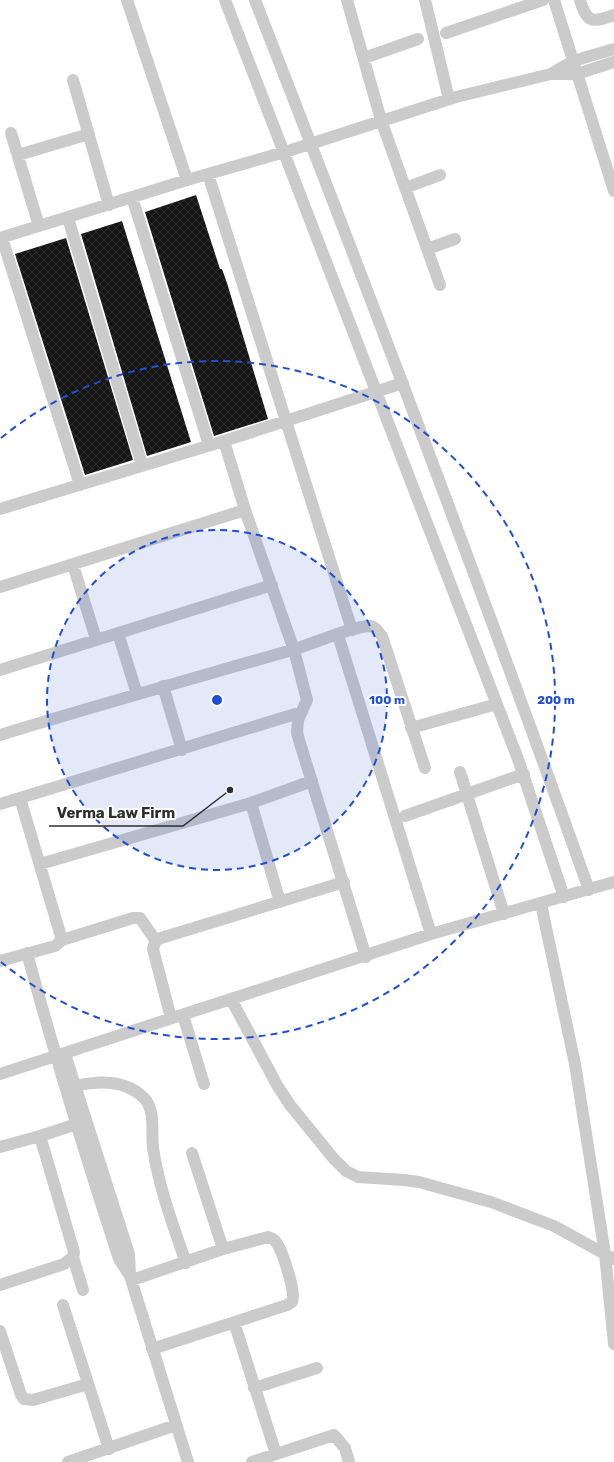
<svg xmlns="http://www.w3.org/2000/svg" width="614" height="1462" viewBox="0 0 614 1462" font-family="Rubik,sans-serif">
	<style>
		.building { fill: url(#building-cross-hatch) }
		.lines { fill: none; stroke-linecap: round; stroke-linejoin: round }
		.minor { stroke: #cbcbcb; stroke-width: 12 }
		.ring { fill: none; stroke: #1d4ed8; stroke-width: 2; stroke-dasharray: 7 5 }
		.centre { fill: #1d4ed8; stroke: #fff; stroke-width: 2 }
		.ring-label { font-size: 12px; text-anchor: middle; font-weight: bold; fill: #1d4ed8; stroke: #fff; stroke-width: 4; stroke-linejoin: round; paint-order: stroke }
		.leader { fill: none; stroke: #2e2e2e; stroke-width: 1.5 }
		.callout-dot { fill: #2e2e2e; stroke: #fff; stroke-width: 1.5 }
		.callout-label { font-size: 15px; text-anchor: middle; font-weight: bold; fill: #2e2e2e; stroke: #fff; stroke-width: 4; stroke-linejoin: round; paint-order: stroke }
	</style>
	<defs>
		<pattern id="building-cross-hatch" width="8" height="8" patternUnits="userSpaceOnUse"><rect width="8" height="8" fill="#151515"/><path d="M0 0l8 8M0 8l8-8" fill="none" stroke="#2f2f2f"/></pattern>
	</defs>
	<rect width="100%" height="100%" fill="#fff"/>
	<path class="building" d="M 196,195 L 220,269 L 222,269 L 227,283 L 268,419 L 214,436 L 145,212 Z
		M 122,221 L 191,442 L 147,456 L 81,234 Z
		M 66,238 L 133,460 L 85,475 L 15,254 Z"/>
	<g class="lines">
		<path class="minor" d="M 127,0 L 187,180
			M 225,0 L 518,759 L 564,897
			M 255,0 C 370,295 483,591 589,890
			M 347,0 L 381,120 L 440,285
			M 425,0 L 449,99
			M 554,0 L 614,191
			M 580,0 C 587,23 592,23 614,15
			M 446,33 L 543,0
			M 364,58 L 418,39
			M 551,74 L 573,61 L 614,49
			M 73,80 L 109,205
			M 11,133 L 39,226
			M 18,155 L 89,134
			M 208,174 L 352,630
			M 405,188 L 440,175
			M 132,197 L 209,445
			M 68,218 L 142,465
			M 0,238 L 187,180 L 285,152 L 456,97 L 551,74 L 577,74 L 614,62
			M 2,238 L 80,485
			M 427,249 L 455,239
			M 224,441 L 245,510 L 294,650 L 307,700 L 298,720 L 297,732 L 299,740 L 366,957
			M 0,509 L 224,441 L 403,383
			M 73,565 L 96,639
			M 0,587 L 245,510
			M 118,633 L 137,694
			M 338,635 L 431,934
			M 0,670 L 272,585
			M 163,686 L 182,750
			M 411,728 L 497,704
			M 0,735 C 97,705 195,678 292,650 C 310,645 355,625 371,626 C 376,627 378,632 382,636 L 425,768
			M 460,772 L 504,914
			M 251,803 L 280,902
			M 0,804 L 302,712
			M 405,816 L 524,774
			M 40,864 L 251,803 L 312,781
			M 541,904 L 575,1064 L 605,1254 L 614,1344
			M 62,940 L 133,918 L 140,918 L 156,941
			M 27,953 C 55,1056 86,1158 119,1259 L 130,1276 L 188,1462
			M 0,961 L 55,946 L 62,940 L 20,798
			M 231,999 L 277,1085 L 290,1105 L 334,1159 L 346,1171 L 358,1177 L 404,1180 L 419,1182 L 491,1202 L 554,1226 L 614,1259
			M 183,1015 L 204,1084
			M 171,1018 L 153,949 L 155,942 L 161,938 L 344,882
			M 65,1054 L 129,1254 L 130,1276
			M 0,1074 L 431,934 L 614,882
			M 75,1086 C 99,1081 125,1079 144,1098 C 156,1110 151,1133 153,1148 C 159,1188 173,1225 186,1263
			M 0,1147 L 40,1136
			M 192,1153 L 223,1249
			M 73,1257 L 83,1290
			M 132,1280 L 223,1249 L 268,1237 C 271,1238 274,1239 276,1242 C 282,1250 297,1294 292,1302 L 287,1305 L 152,1349
			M 0,1285 L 64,1264 L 73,1257 L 74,1252 L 40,1136 L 86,1121
			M 63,1305 L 109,1449
			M 234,1322 L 276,1454
			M 0,1331 L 21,1395 L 24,1399 L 33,1400 L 88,1384
			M 254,1388 L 317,1368
			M 68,1462 L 176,1425
			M 252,1462 L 334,1435 L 345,1448 L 349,1462"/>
	</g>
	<circle cx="217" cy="700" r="170" fill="#1d4ed8" fill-opacity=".12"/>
	<g class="ring">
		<circle cx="217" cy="700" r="170"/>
		<path d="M1 438A339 339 0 1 1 1 962"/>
	</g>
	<circle cx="217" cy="700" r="6" class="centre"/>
	<g class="ring-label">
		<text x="387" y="704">100 m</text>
		<text x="556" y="704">200 m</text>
	</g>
	<path class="leader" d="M230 790L183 826H49"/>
	<circle class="callout-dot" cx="230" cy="790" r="4"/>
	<g class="callout-label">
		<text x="116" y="818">Verma Law Firm</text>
	</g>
</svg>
